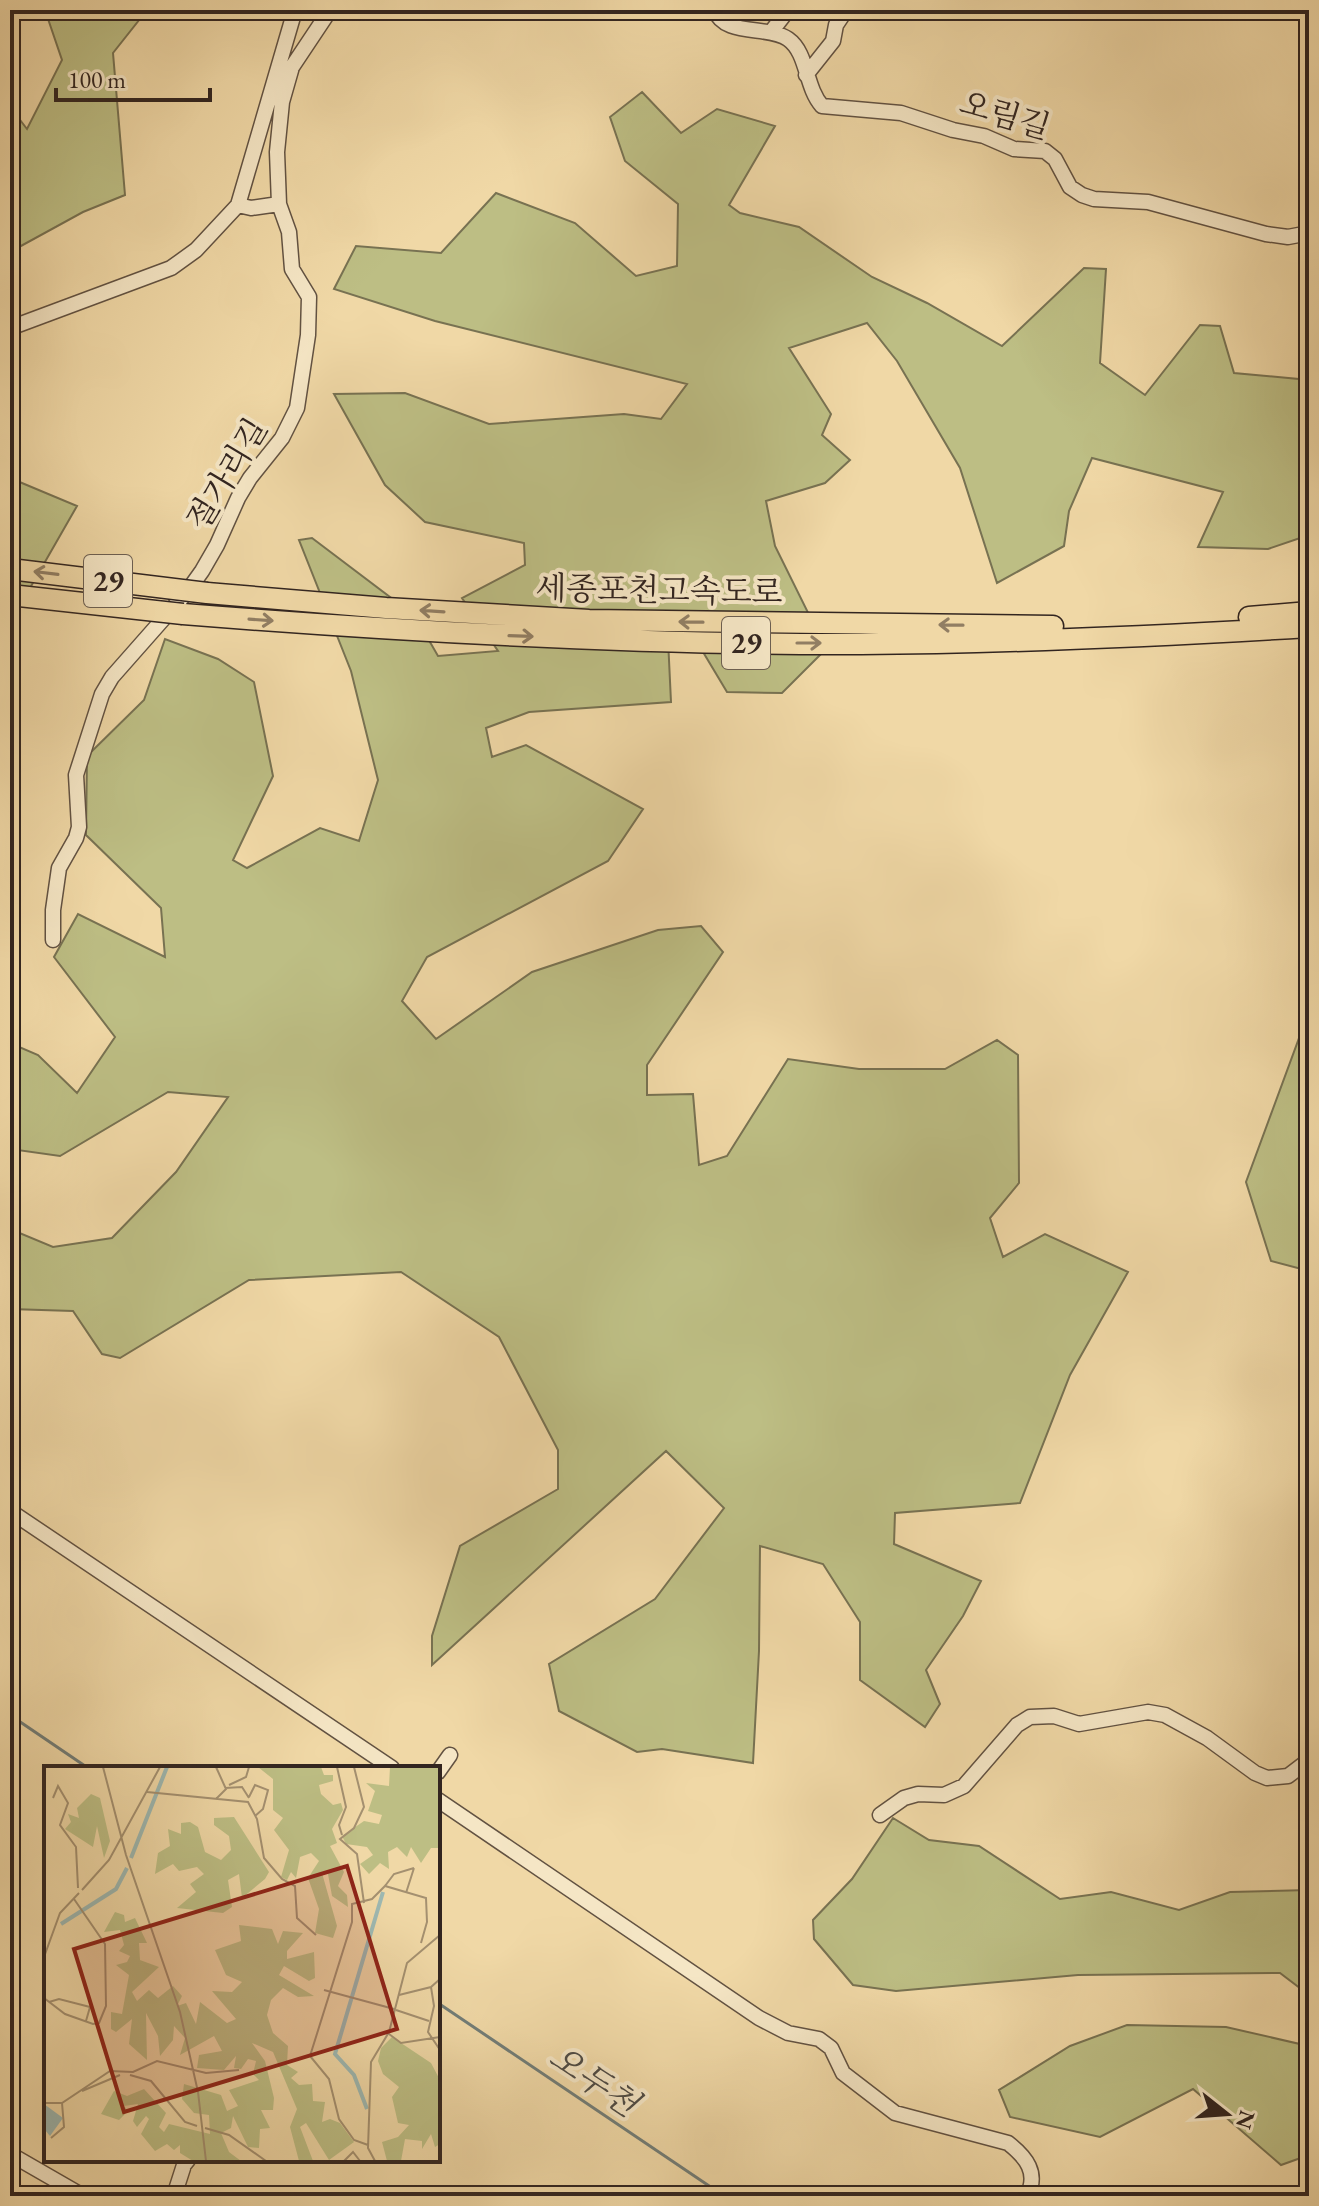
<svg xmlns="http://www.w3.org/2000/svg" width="1319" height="2206" viewBox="0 0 1319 2206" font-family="'EB Garamond','Noto Serif KR',serif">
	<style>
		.green { fill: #bdbe84; stroke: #787252; stroke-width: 2 }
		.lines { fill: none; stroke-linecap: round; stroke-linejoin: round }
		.stream { stroke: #727d77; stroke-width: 3 }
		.minor-casing { stroke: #625242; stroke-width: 17 }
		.highway-casing { stroke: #322520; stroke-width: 23 }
		.minor { stroke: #f5e6c5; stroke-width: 14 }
		.highway { stroke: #f0d8a6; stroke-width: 20 }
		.highway-bridge-casing { stroke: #322520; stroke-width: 23; stroke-linecap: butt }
		.highway-bridge { stroke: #f0d8a6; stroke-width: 20 }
		.oneway { stroke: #917e63 }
		.labels { text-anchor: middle; stroke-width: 8; stroke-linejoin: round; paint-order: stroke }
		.shield { fill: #f5e6c5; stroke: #6c5f52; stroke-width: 2 }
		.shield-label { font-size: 30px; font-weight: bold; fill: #322520 }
		.street-label { font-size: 32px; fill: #322520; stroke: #f5e6c5 }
		.water-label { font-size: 34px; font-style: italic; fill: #4d4a44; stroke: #f5e6c5 }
		.inset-river { fill: none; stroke: #9db8b1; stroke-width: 4 }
		.inset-road { fill: none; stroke: #a49070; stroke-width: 2 }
		.view { fill: #8f2418; fill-opacity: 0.15; stroke: #8f2418; stroke-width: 4 }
		.inset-edge { fill: none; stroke: #322520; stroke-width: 4 }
	</style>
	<rect width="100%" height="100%" fill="#f0d8a6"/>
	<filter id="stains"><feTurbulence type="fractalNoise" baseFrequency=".0025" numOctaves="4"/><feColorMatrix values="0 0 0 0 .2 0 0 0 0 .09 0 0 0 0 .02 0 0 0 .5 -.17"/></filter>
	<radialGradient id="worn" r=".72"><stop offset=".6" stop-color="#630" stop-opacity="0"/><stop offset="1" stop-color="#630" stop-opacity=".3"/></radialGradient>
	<path class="green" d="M 45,10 L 147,10 L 113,53 L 125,195 L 83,212 L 10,252 L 10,107 L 27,129 L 62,60 Z
		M 642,92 L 681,133 L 717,109 L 775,126 L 729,205 L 740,213 L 799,227 L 872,277 L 927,303 L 1002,346 L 1084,268 L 1106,269 L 1100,363 L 1145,395 L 1200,325 L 1220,326 L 1234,373 L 1309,380 L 1309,535 L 1268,549 L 1198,547 L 1223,492 L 1092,458 L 1069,511 L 1064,546 L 997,583 L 960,468 L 897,361 L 867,323 L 789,348 L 831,414 L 822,435 L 850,460 L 825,483 L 766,501 L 775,546 L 826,649 L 782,693 L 727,692 L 697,642 L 667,618 L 671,702 L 529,712 L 486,728 L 492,757 L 526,745 L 643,809 L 608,861 L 427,957 L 402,1001 L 436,1039 L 532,972 L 658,930 L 701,926 L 723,952 L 647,1065 L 647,1095 L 693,1094 L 699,1165 L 727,1156 L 788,1059 L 859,1069 L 945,1069 L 997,1040 L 1018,1055 L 1019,1183 L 990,1218 L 1003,1257 L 1045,1234 L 1128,1272 L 1070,1375 L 1020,1503 L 895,1513 L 894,1544 L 981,1581 L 963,1616 L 926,1670 L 940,1704 L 925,1727 L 860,1680 L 860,1622 L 823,1564 L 760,1546 L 759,1651 L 753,1763 L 662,1749 L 637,1752 L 559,1711 L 549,1664 L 655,1599 L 724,1508 L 666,1451 L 432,1665 L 432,1636 L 460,1546 L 558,1489 L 558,1450 L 499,1337 L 401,1272 L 249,1280 L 120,1358 L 102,1354 L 73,1311 L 10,1309 L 10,1229 L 53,1247 L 112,1238 L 176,1172 L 228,1097 L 168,1092 L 60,1156 L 10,1149 L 10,1043 L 38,1055 L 77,1093 L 115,1037 L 54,957 L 78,914 L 165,957 L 161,908 L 86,835 L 87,756 L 144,700 L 165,639 L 218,659 L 254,682 L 273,776 L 233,860 L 247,868 L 320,828 L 359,841 L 378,780 L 351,671 L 299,540 L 312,538 L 415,616 L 438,656 L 498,651 L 462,598 L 525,565 L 524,543 L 425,522 L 385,485 L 334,394 L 405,393 L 489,424 L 624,414 L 661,419 L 687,384 L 435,321 L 334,289 L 356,246 L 441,253 L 496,193 L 575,223 L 636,276 L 677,266 L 678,204 L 625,161 L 610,117 Z
		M 10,478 L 77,506 L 22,602 L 10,609 Z
		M 1309,1011 L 1309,1271 L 1271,1261 L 1246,1182 Z
		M 893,1818 L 929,1840 L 979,1846 L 1060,1899 L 1111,1892 L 1179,1910 L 1230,1892 L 1309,1890 L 1309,1995 L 1280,1973 L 1078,1975 L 896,1991 L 853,1985 L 814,1939 L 813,1920 L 852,1879 Z
		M 1127,2025 L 1226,2027 L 1300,2044 L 1309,2029 L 1309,2155 L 1281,2165 L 1193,2089 L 1100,2137 L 1010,2117 L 999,2090 L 1070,2046 Z"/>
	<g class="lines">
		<path class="stream" d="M 10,1715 L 88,1768
			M 438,2003 L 724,2196"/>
		<g class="minor-casing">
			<path id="minor" d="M 715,10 C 724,37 768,25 788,39 C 808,53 805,87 822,106 L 901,113 L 953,130 L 984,136 L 1014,149 L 1045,151 L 1055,159 L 1070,187 L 1082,195 L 1094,199 L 1148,202 L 1266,234 L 1288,237 L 1309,233
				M 771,32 L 788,10
				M 806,75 L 833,41 L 836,25 L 842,16 L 839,10
				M 238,205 L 251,208 L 279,204
				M 10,328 L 171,268 L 196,250 L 238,205 L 295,10
				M 53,940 L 53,910 L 59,868 L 76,838 L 79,827 L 76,775 L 102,694 L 112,677 L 187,592 L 202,571 L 217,545 L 238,498 L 250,478 L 282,438 L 297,408 L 308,335 L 309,297 L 292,269 L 289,232 L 279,204 L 277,152 L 282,102 L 292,67 L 330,10
				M 10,1511 L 392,1768
				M 438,1772 L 450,1755
				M 438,1800 L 759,2018 L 788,2033 L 819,2039 L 831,2048 L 843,2073 L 895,2113 L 1008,2143 C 1026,2157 1039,2173 1027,2196
				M 880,1815 L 904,1798 L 918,1794 L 944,1795 L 964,1786 L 1017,1725 L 1030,1717 L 1054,1716 L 1079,1724 L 1148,1712 L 1165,1715 L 1207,1738 L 1255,1773 L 1267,1778 L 1288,1776 L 1309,1760
				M 10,2154 L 83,2196
				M 174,2196 L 184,2165 L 188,2160"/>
		</g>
		<g class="highway-casing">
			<path id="highway" d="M 207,593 L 386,608 L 589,620 L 1053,626
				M 183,614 C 409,632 635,645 861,644 C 1011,643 1160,636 1309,627
				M 1249,617 L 1309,612"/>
		</g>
		<use href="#minor" class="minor"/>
		<use href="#highway" class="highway"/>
		<g class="highway-bridge-casing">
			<path id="highway-bridge" d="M 10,569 L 207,593
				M 10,595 L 183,614"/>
		</g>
		<use href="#highway-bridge" class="highway-bridge"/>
	</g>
	<defs><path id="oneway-shaft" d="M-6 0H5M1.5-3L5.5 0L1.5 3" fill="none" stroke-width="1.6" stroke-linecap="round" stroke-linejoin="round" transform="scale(2)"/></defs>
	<g class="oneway">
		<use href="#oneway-shaft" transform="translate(46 573) rotate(-173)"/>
		<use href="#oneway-shaft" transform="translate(432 611) rotate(-176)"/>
		<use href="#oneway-shaft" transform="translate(261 620) rotate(4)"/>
		<use href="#oneway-shaft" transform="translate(691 622) rotate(-179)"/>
		<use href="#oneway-shaft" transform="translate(951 625) rotate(-179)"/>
		<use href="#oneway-shaft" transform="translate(521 636) rotate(2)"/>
		<use href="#oneway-shaft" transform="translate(809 643)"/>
	</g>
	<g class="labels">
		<g class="shield">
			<rect x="84" y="555" width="48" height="52" rx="6"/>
			<rect x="722" y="617" width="48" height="52" rx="6"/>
		</g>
		<g class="shield-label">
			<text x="108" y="591">29</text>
			<text x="746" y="653">29</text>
		</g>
		<g class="street-label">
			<text transform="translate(1005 115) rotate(17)" y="11">오림길</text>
			<text transform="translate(227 474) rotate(-59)" y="11">절가리길</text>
			<text transform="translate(659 590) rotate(1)" y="11">세종포천고속도로</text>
		</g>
		<g class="water-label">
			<text transform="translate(594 2080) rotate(34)" y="12">오두천</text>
		</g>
	</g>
	<g transform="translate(44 1766)">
		<rect width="396" height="396" fill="#f0d8a6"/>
		<path d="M 214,1 L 277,1 L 280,9 L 289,9 L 289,15 L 275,19 L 277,28 L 289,39 L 297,37 L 299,44 L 288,63 L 293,77 L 286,80 L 300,106 L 294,120 L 303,129 L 304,141 L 288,130 L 284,108 L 278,107 L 293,160 L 289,172 L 271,167 L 275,143 L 264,112 L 275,95 L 267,87 L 256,91 L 252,112 L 247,106 L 243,114 L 237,111 L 245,84 L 230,64 L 239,52 L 229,44 L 229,13 ZM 346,1 L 396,1 L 396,82 L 387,82 L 377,97 L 367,81 L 363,91 L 353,81 L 344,86 L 345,103 L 336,97 L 325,108 L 316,98 L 329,89 L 323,81 L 302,78 L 298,70 L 320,55 L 335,58 L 338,49 L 324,45 L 331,25 L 322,17 L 345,20 ZM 47,28 L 56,32 L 66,75 L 60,92 L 53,60 L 49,81 L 21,63 L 27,56 L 24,48 L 35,52 L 33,42 ZM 190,51 L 225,106 L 221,113 L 198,132 L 195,108 L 184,114 L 188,141 L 179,147 L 133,142 L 152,126 L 146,118 L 160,108 L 153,101 L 135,105 L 129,98 L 111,108 L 114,87 L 126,80 L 124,63 L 137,68 L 137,57 L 146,56 L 154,61 L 161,86 L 177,94 L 187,84 L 185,70 L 170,59 L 170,52 ZM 71,146 L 80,149 L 81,156 L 91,152 L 103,177 L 95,177 L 96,194 L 115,201 L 88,226 L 93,235 L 105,224 L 114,232 L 129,220 L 138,230 L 133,240 L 142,237 L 152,258 L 156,236 L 183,257 L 192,253 L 168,225 L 188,226 L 198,216 L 182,209 L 171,184 L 197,175 L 195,159 L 228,163 L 234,178 L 239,165 L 259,167 L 243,185 L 243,193 L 270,186 L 271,212 L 265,215 L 240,200 L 235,209 L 270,230 L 254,231 L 239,222 L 227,234 L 223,249 L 229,267 L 244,280 L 243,299 L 254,306 L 247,312 L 255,319 L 268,318 L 269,335 L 281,336 L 278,356 L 286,353 L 296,357 L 310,376 L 285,394 L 262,357 L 256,361 L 269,395 L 255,395 L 246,361 L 253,343 L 229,286 L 208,277 L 221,295 L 230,332 L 229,344 L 217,344 L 226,362 L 216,363 L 215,382 L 204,381 L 189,350 L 187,362 L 177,367 L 185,386 L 197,395 L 149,395 L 136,387 L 136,379 L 130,384 L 123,378 L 111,385 L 97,368 L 105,353 L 102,350 L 93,361 L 89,355 L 94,338 L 80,340 L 84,345 L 75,354 L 57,348 L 70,325 L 83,330 L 100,323 L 122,347 L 115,361 L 120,366 L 125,358 L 166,368 L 165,349 L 150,347 L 138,333 L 140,318 L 177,329 L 183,345 L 194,340 L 185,324 L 215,314 L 209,308 L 212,295 L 204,293 L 197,303 L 190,302 L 192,290 L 180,304 L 153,302 L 155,289 L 178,285 L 170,270 L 136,289 L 141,272 L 130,260 L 129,274 L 116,290 L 114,270 L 102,247 L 103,294 L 85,278 L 88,253 L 72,266 L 67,263 L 67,246 L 78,248 L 85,209 L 72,199 L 83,196 L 86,190 L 75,185 L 80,179 L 76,164 L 60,166 ZM 348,271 L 387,297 L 396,314 L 396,378 L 391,381 L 387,368 L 378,383 L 378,375 L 361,373 L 357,395 L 343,395 L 338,376 L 354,371 L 365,359 L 354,357 L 348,331 L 355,321 L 339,308 L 334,295 L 337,282 Z" fill="#bdbe84"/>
		<path d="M 0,338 L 19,352 L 6,370 L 1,364 Z" fill="#9db8b1"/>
		<path class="inset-river" d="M 87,92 L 123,1M 17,158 L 72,123 L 83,102M 323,343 L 310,309 L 291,288 L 339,126"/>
		<path class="inset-road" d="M 59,1 L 82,89 L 136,246 L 154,326 L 162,395M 172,1 L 182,23 L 172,33M 293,1 L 302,41 L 295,59 L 298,69M 310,1 L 320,41 L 310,62 L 296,73 L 313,88 L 320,137M 185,19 L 202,11 L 205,1M 181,22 L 198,21 L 205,32M 103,26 L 204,36 L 213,53 L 220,92 L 238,113 L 251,120 L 253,152 L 272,169M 205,31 L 211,19 L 224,24 L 219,43 L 211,50M 9,32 L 14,20 L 24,37 L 16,59 L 32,81 L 34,122M 341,120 L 350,108 L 370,102M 38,124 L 65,94 L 116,1M 362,127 L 370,102M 0,191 L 16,147 L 35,127M 387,221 L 390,240 L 384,266 L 396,284M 280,224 L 350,243M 355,229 L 387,221 L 396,213M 0,232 L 21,248 L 49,258 L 55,257 L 62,240 L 61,178 L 30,133M 5,236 L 15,233 L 46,241 L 42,255M 352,244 L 385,255M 345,268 L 357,277 L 396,271M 86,309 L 107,315 L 141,356 L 153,360M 38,325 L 76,309M 0,337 L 18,337 L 66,305 L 89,306 L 113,295 L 162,307 L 195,304M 161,362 L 185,369 L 222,395M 7,372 L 20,361 L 18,337M 324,379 L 310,374 L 295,353 L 285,313 L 266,290 L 308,156 L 308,138 L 328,133 L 341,120 L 382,132 L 383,156 L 377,177M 300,395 L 309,386 L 316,395M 331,395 L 324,382 L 327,296 L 345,266 L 363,197 L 396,169"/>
		<path class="view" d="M 303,100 L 353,263 L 80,346 L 30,183 Z"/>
		<rect width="396" height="396" class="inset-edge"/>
	</g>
	<rect width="1319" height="2206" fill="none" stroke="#f0d8a6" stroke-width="40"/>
	<rect x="12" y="12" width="1295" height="2182" fill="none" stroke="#322520" stroke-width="4"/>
	<rect x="20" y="20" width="1279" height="2166" fill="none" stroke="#322520" stroke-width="2"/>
	<g transform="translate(1227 2114) rotate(107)" stroke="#f5e6c5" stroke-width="6" paint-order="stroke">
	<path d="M0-6L14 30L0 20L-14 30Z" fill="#322520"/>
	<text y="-12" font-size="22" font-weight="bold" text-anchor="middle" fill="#322520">N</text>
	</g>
	<path d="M56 88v12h154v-12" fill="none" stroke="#322520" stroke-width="4"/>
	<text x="68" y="88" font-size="24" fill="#322520" stroke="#f5e6c5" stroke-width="6" paint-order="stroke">100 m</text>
	<rect width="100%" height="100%" filter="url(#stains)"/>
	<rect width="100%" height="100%" fill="url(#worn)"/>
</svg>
